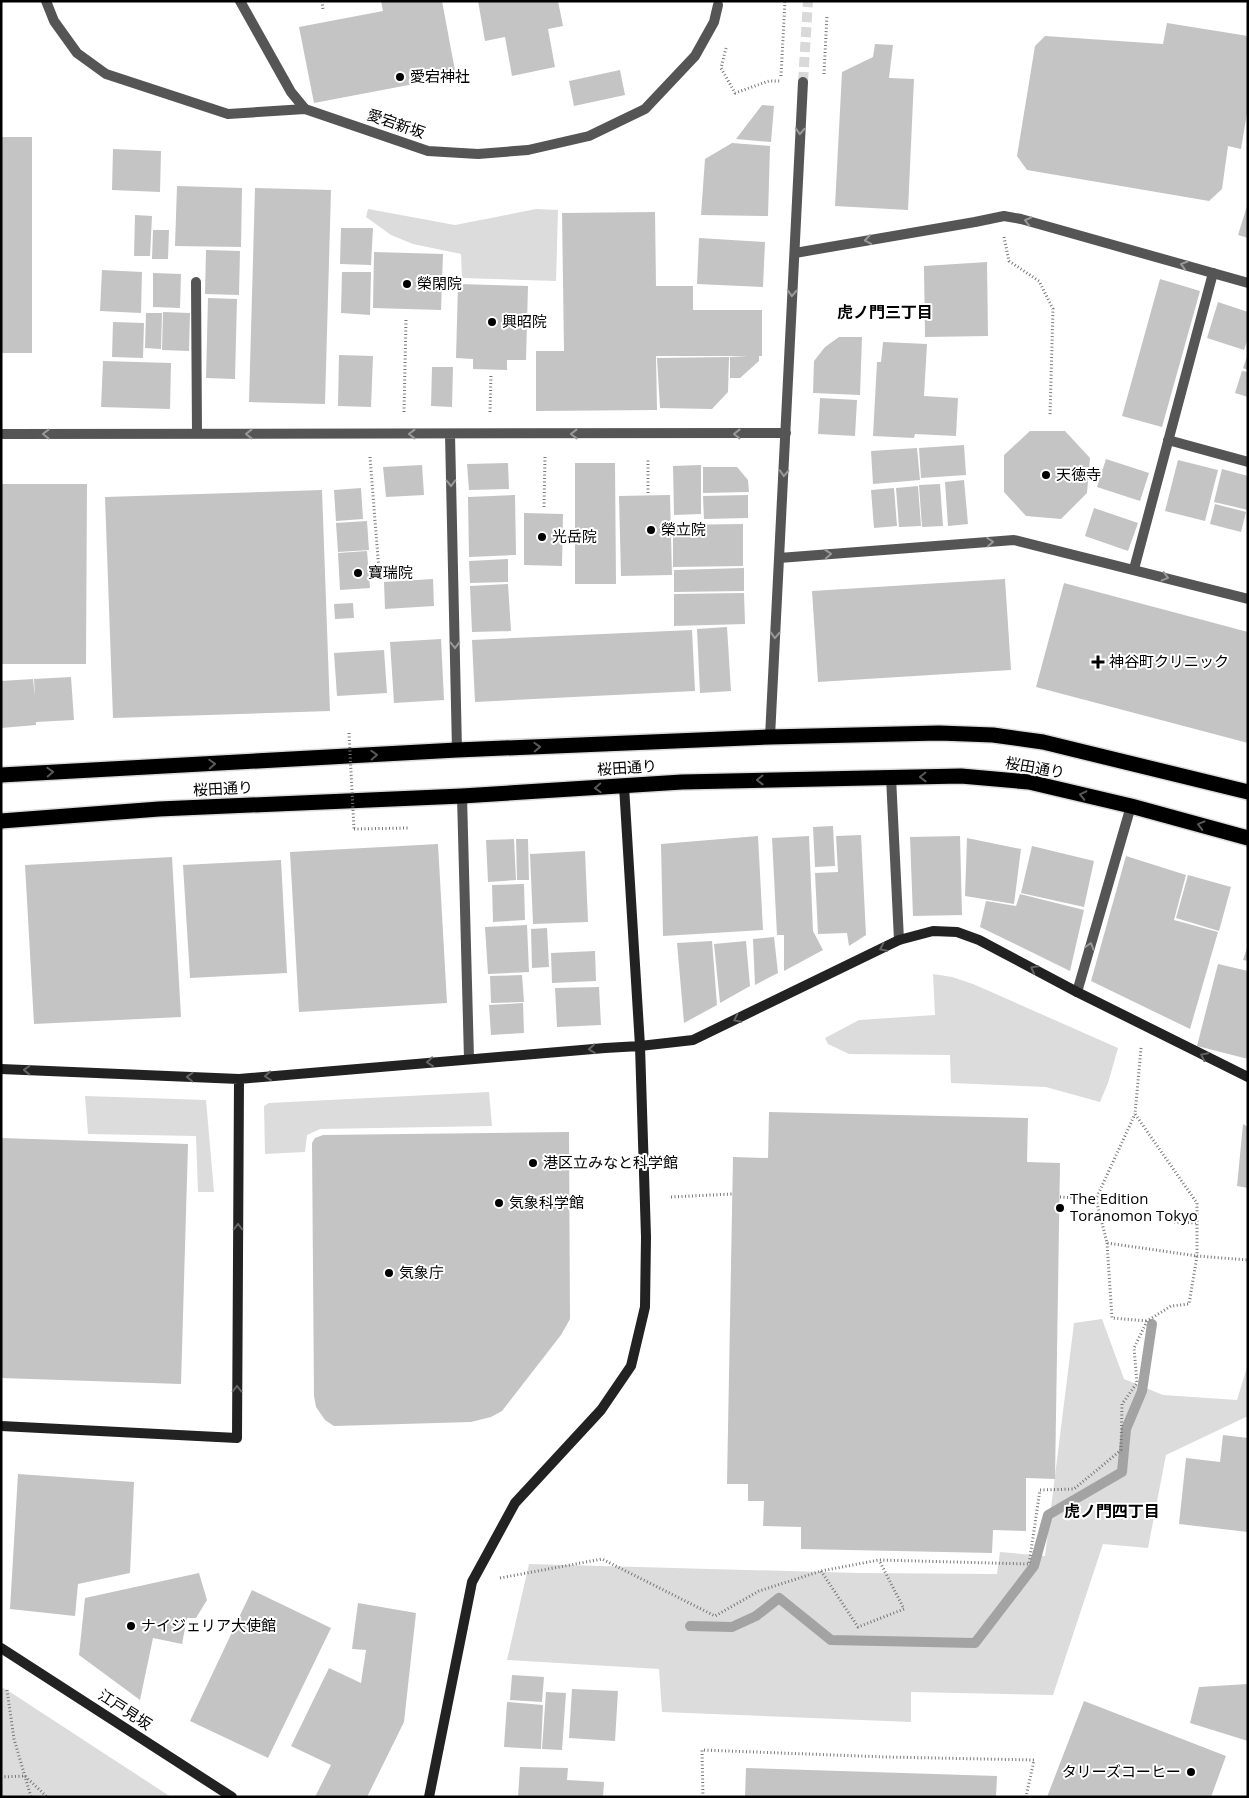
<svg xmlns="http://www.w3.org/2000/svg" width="1249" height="1798" viewBox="0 0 1249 1798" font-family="'Open Sans','Noto Sans JP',sans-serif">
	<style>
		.green { fill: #dcdcdc }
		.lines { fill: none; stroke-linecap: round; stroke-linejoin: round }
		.stream { stroke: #a3a3a3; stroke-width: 10 }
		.building { fill: #c4c4c4 }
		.street-tunnel { stroke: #d9d9d9; stroke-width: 10; stroke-dasharray: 10 5; stroke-linecap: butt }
		.highway-casing { stroke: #dbdbdb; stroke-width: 18 }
		.path { stroke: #777; stroke-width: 3; stroke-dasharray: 1 2.5; stroke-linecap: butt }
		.lane { stroke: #555; stroke-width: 10 }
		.street { stroke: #555; stroke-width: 10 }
		.secondary { stroke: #222; stroke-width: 10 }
		.highway { stroke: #000; stroke-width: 15 }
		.path-bridge { stroke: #777; stroke-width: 3; stroke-dasharray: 1 2.5; stroke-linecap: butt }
		.oneway { stroke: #999 }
		.oneway2 { stroke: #595959 }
		.oneway3 { stroke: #646464 }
		.poi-dot { fill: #000; stroke: #fff; stroke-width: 2 }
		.labels { text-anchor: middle; stroke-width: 4; stroke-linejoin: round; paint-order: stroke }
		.poi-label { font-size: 15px; fill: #000; stroke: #fff; text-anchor: start }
		.street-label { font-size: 15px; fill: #000; stroke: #fff }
		.neighbourhood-label { font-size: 16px; font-weight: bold; fill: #000; stroke: #fff }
	</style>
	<rect width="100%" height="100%" fill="#fff"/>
	<path class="green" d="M 368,209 L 455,225 L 536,209 L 558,210 L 556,281 L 462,278 L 461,254 L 413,244 L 391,235 L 366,217 Z
		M 933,974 L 952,977 L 973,984 L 1118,1048 L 1108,1083 L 1100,1102 L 1046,1087 L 951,1083 L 950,1055 L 849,1054 L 828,1044 L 825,1038 L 859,1020 L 935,1015 Z
		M 489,1092 L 492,1126 L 320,1129 L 307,1135 L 305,1152 L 265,1154 L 264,1106 L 269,1103 Z
		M 85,1096 L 206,1100 L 214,1192 L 198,1192 L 196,1136 L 88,1134 Z
		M 1102,1319 L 1124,1379 L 1163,1395 L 1237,1400 L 1248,1364 L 1248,1416 L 1166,1455 L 1148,1548 L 1103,1544 L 1053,1695 L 911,1692 L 911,1722 L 662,1712 L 659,1669 L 507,1660 L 529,1564 L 859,1573 L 997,1574 L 1000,1552 L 1045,1556 L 1074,1323 Z
		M 1,1687 L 7,1690 L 171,1797 L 1,1797 Z"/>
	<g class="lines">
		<path class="stream" d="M 690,1626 L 732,1627 L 756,1616 L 779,1598 L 831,1640 L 975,1643 L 1034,1566 L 1048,1515 L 1122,1472 L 1126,1429 L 1142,1391 L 1152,1324"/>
	</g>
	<path class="building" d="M 381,1 L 442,1 L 456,76 L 314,103 L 299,27 L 383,11 Z
		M 478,1 L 558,1 L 563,26 L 548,29 L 555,67 L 512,76 L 505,37 L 485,41 Z
		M 1167,23 L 1248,36 L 1248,107 L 1241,149 L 1228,146 L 1222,189 L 1209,201 L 1027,170 L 1017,156 L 1035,46 L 1045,36 L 1163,44 Z
		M 875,44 L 893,45 L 889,78 L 914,79 L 908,210 L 835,206 L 842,72 L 873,57 Z
		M 620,70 L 625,95 L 574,106 L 569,81 Z
		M 762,105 L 774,106 L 771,142 L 736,139 Z
		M 1,137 L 32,137 L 32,353 L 1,353 Z
		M 732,143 L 770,146 L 768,216 L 701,215 L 705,159 Z
		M 113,149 L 161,151 L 160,192 L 112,190 Z
		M 177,186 L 242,188 L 241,247 L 175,246 Z
		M 255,188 L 331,190 L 325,404 L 249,402 Z
		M 1248,203 L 1248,238 L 1238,235 Z
		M 655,212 L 656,286 L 693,286 L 693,310 L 762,310 L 762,356 L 759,356 L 759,361 L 740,378 L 730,378 L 730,357 L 748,356 L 656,356 L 657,410 L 536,411 L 536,351 L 564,351 L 562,213 Z
		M 135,215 L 152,216 L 150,256 L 134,256 Z
		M 341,228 L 373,228 L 371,265 L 340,264 Z
		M 153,230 L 169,230 L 168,259 L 152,259 Z
		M 699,238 L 765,242 L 763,287 L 697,284 Z
		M 206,250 L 240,251 L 239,295 L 205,294 Z
		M 374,252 L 443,254 L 441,310 L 373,308 Z
		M 987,262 L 988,336 L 925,337 L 924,266 Z
		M 102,270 L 142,272 L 141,313 L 100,311 Z
		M 342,272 L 371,272 L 370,315 L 341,313 Z
		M 153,273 L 181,274 L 180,308 L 153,307 Z
		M 1160,279 L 1200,291 L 1162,427 L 1122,416 Z
		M 458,284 L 528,286 L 526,360 L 507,360 L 507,370 L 473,369 L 473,359 L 456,358 Z
		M 208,298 L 237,299 L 235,379 L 206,378 Z
		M 1218,302 L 1248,312 L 1248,338 L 1244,350 L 1207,338 Z
		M 163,312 L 190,313 L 189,351 L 162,350 Z
		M 146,313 L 162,313 L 161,349 L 145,348 Z
		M 113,322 L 144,323 L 143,358 L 112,357 Z
		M 839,337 L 862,337 L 860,395 L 813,393 L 814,361 L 825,347 Z
		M 883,342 L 927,344 L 924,396 L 958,398 L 956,436 L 915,434 L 914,438 L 873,436 L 877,362 L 881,362 Z
		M 1248,354 L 1248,370 L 1243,368 Z
		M 339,355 L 373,356 L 371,407 L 338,406 Z
		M 729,357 L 728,392 L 712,409 L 660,408 L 657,358 Z
		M 103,361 L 171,363 L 170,409 L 101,407 Z
		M 432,367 L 453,367 L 452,407 L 431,406 Z
		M 1242,371 L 1248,372 L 1248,397 L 1235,393 Z
		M 820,398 L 857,400 L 855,436 L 818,434 Z
		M 1030,431 L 1065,431 L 1090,458 L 1087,493 L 1061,519 L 1026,516 L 1004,492 L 1004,455 Z
		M 964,445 L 966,475 L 921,478 L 919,448 Z
		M 917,448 L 920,480 L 873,484 L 871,451 Z
		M 1106,459 L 1149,473 L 1140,501 L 1097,487 Z
		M 1178,460 L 1218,470 L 1205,521 L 1165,511 Z
		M 508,463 L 509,489 L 469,490 L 467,464 Z
		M 575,463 L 615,463 L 616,584 L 575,584 Z
		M 422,465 L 424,495 L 386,497 L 383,467 Z
		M 701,465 L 701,514 L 674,515 L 673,466 Z
		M 703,467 L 737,467 L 748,480 L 749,492 L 703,493 Z
		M 1222,469 L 1248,476 L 1248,510 L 1214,502 Z
		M 964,480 L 968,524 L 948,526 L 945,482 Z
		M 1,484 L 87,484 L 86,664 L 1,664 Z
		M 940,484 L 943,526 L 922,527 L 919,485 Z
		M 918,486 L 921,526 L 899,527 L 896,488 Z
		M 361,488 L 363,519 L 336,521 L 334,490 Z
		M 894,488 L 897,526 L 874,528 L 871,490 Z
		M 322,490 L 330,711 L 113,718 L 105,497 Z
		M 515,495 L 516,555 L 469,557 L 468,497 Z
		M 670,495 L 672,575 L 621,576 L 619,496 Z
		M 748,495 L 748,518 L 704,519 L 703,496 Z
		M 1215,504 L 1246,512 L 1241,532 L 1210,524 Z
		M 1094,508 L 1138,523 L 1128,551 L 1085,536 Z
		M 524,513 L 563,514 L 562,566 L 524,565 Z
		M 367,521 L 369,550 L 338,552 L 336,523 Z
		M 743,524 L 743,566 L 673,567 L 673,525 Z
		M 367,551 L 370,588 L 340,590 L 338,553 Z
		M 508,559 L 508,582 L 470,583 L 469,561 Z
		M 744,568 L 744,591 L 674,592 L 674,570 Z
		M 433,579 L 434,606 L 385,609 L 384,582 Z
		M 1005,579 L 1011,670 L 818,682 L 812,591 Z
		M 1064,583 L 1248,632 L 1248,743 L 1036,687 Z
		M 508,584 L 511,631 L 472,632 L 470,586 Z
		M 744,593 L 745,624 L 674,626 L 674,594 Z
		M 353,603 L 354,618 L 335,619 L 334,604 Z
		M 727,627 L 731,691 L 700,693 L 697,629 Z
		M 692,630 L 695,691 L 475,702 L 472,640 Z
		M 441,639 L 444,700 L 394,703 L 390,642 Z
		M 384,650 L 387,693 L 337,696 L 334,653 Z
		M 71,677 L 74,720 L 36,722 L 36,725 L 1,728 L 1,681 L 33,679 L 35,697 L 34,679 Z
		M 833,826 L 835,866 L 815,867 L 813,827 Z
		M 861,835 L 866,935 L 849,946 L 847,933 L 818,934 L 815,873 L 838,872 L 836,836 Z
		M 758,836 L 763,930 L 663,936 L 661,844 Z
		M 809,836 L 813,931 L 823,950 L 784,971 L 784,935 L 777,935 L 772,838 Z
		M 960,836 L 962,915 L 913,916 L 910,837 Z
		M 967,838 L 1021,849 L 1014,904 L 965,896 Z
		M 514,839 L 516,880 L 488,882 L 486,840 Z
		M 516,839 L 528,839 L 529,880 L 517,880 Z
		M 438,844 L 447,1003 L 299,1012 L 290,852 Z
		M 1032,846 L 1094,861 L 1084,907 L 1021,893 Z
		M 585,851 L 588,922 L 533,924 L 530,854 Z
		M 1126,856 L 1186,875 L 1174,920 L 1218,932 L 1190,1029 L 1091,981 Z
		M 172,857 L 181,1017 L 34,1024 L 25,865 Z
		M 281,860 L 287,973 L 190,978 L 183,865 Z
		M 1188,875 L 1231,887 L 1219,931 L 1176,918 Z
		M 524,884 L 525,920 L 493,922 L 492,885 Z
		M 1020,894 L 1084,910 L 1070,971 L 980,927 L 986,901 L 1016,906 Z
		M 527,925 L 529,972 L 488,974 L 485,927 Z
		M 547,928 L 549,967 L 532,968 L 531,929 Z
		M 774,937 L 778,973 L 755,985 L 753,939 Z
		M 712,941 L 717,1005 L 684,1023 L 677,943 Z
		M 746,941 L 750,986 L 720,1003 L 714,944 Z
		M 1248,945 L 1248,961 L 1243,960 Z
		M 595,951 L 596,981 L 552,983 L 551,953 Z
		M 1218,964 L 1248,971 L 1248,1059 L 1197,1046 Z
		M 522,975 L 524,1002 L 491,1003 L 490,976 Z
		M 599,987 L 601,1025 L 557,1027 L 555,988 Z
		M 523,1003 L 524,1033 L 491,1035 L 489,1005 Z
		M 769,1112 L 1028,1118 L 1027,1162 L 1060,1163 L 1055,1479 L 1026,1478 L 1026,1531 L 993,1530 L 992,1553 L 801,1549 L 801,1527 L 763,1526 L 764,1501 L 748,1501 L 748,1484 L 727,1484 L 733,1157 L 768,1158 Z
		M 1243,1124 L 1248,1127 L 1248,1188 L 1237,1186 Z
		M 569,1132 L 570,1319 L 561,1335 L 502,1411 L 491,1417 L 471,1422 L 334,1426 L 325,1420 L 316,1407 L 314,1396 L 312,1143 L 315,1138 L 323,1135 Z
		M 1,1138 L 188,1144 L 181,1384 L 1,1378 Z
		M 1223,1435 L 1248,1438 L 1248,1532 L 1179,1524 L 1186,1458 L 1220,1462 Z
		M 18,1474 L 134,1482 L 130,1573 L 78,1584 L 75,1616 L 10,1609 Z
		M 199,1573 L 207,1600 L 196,1618 L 187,1618 L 182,1644 L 153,1638 L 140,1700 L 79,1655 L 85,1598 Z
		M 252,1590 L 331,1628 L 268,1758 L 190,1721 Z
		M 358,1603 L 416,1613 L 404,1722 L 367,1797 L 315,1797 L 331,1765 L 291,1746 L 329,1668 L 361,1683 L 366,1650 L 352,1649 Z
		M 512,1675 L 544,1677 L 542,1702 L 510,1700 Z
		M 1248,1684 L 1248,1741 L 1190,1723 L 1199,1687 Z
		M 572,1689 L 618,1691 L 615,1741 L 569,1738 Z
		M 546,1692 L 566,1693 L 562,1750 L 542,1749 Z
		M 1084,1701 L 1226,1756 L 1211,1797 L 1047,1797 Z
		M 507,1702 L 543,1705 L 541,1749 L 504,1747 Z
		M 520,1767 L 568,1768 L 567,1780 L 604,1782 L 603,1797 L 518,1797 Z
		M 746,1768 L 997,1776 L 996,1797 L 745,1797 Z"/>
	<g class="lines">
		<path class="street-tunnel" d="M 803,82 L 808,1"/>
		<g class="highway-casing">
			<path id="highway" d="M 1,775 L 457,750 L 770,737 L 939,733 L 993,735 L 1043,742 L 1248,792
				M 1,821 L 159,809 L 462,796 L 682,782 L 961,776 L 1029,782 L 1131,806 L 1248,838"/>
		</g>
		<path class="path" d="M 322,1 L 323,10
			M 726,48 L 721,68 L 735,93 L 769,81 L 781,81
			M 824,74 L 827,15
			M 781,76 L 785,1
			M 1004,237 L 1009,261 L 1039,281 L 1053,309 L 1050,416
			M 404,412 L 406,320
			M 490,412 L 491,374
			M 370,457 L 379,571
			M 648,493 L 648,458
			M 544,507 L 545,457
			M 354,829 L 408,828
			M 1141,1048 L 1135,1114 L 1197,1203 L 1197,1256 L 1248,1260
			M 671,1197 L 732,1194
			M 1060,1197 L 1096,1199
			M 1174,1222 L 1198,1223
			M 1107,1243 L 1112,1318 L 1147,1321
			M 821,1571 L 858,1627 L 904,1609 L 879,1560
			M 500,1578 L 602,1559 L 715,1616 L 759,1591 L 821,1571 L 879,1560 L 1029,1564 L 1040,1490 L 1074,1489 L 1121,1450 L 1122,1404 L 1137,1383 L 1134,1348 L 1147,1321 L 1171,1306 L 1189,1304 L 1197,1256 L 1107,1243 L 1096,1199 L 1135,1114
			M 7,1690 L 14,1739 L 31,1797
			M 1,1777 L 25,1776 L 47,1797
			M 703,1797 L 702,1750 L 886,1757 L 1034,1760 L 1026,1797"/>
		<path class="lane" d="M 240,1 L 291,92 L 305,109
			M 1168,440 L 1248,462
			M 1134,569 L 1213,273"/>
		<path class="street" d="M 46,1 L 54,21 L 77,53 L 106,74 L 228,114 L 305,109 L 428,151 L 478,154 L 528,150 L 589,136 L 645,109 L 695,56 L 714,22 L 718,5
			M 795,253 L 975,222 L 1004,216 L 1021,219 L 1248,283
			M 196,282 L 197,434
			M 1,434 L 786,433
			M 450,434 L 457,750
			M 779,558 L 1014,540 L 1248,599
			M 770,737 L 803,82
			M 891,777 L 899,940
			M 462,796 L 469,1059
			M 1077,992 L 1131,806"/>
		<path class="secondary" d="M 1,1069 L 239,1079 L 605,1048 L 640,1046 L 693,1040 L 899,940 L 933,931 L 957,932 L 979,940 L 1077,992 L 1248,1077
			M 1,1426 L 237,1438 L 239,1079
			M 1,1648 L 232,1797
			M 429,1797 L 472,1582 L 515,1503 L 601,1410 L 631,1366 L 645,1307 L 646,1237 L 640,1046 L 624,786"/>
		<use href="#highway" class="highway"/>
		<path class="path-bridge" d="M 349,733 L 354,829"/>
	</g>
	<defs><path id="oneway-chevron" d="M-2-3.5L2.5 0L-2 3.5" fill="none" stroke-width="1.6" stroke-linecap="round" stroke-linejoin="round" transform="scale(1.25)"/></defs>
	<g class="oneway">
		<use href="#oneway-chevron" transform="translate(800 131) rotate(93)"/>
		<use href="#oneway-chevron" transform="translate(1028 221) rotate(-166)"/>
		<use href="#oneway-chevron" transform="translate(868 240) rotate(170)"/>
		<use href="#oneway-chevron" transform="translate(1184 265) rotate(-164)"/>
		<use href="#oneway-chevron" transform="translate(792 293) rotate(93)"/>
		<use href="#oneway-chevron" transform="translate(46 434) rotate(-180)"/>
		<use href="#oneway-chevron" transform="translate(249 434) rotate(180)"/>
		<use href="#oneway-chevron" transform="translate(412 434) rotate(180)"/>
		<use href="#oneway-chevron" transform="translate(574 434) rotate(180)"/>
		<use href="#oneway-chevron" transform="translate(737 434) rotate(180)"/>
		<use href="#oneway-chevron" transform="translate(784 473) rotate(93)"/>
		<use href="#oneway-chevron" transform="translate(451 483) rotate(89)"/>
		<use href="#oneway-chevron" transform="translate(990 542) rotate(-4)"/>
		<use href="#oneway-chevron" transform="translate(828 554) rotate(-4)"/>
		<use href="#oneway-chevron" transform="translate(1165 577) rotate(15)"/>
		<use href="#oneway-chevron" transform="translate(775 635) rotate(93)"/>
		<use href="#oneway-chevron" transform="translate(455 645) rotate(89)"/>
		<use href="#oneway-chevron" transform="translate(1090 946) rotate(-74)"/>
	</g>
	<g class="oneway2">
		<use href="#oneway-chevron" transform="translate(537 747) rotate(-2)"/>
		<use href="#oneway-chevron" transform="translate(374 755) rotate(-3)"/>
		<use href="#oneway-chevron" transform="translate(212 764) rotate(-3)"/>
		<use href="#oneway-chevron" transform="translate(50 772) rotate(-3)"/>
		<use href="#oneway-chevron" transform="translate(923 777) rotate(179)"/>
		<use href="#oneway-chevron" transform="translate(760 780) rotate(179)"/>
		<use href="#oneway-chevron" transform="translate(598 788) rotate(177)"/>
		<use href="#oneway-chevron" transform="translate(1083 795) rotate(-167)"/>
		<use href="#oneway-chevron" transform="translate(1201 825) rotate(-165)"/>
	</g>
	<g class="oneway3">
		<use href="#oneway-chevron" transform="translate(883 948) rotate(154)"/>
		<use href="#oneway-chevron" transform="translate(1034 969) rotate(-152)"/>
		<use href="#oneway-chevron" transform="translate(737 1019) rotate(154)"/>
		<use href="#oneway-chevron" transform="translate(592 1049) rotate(175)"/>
		<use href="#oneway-chevron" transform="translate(1204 1056) rotate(-154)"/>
		<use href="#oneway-chevron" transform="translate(430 1062) rotate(175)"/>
		<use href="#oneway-chevron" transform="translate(27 1070) rotate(-178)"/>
		<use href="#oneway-chevron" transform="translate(268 1076) rotate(175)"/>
		<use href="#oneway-chevron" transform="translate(190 1077) rotate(-178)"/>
		<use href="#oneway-chevron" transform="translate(238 1227) rotate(-90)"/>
		<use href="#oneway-chevron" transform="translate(237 1389) rotate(-90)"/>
	</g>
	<g class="poi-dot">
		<circle cx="400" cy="77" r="5"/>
		<circle cx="407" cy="284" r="5"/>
		<circle cx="492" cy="322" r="5"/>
		<circle cx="1046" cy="475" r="5"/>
		<circle cx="651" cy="530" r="5"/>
		<circle cx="542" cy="537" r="5"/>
		<circle cx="358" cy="573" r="5"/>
		<path d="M1095.5 654.5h5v5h5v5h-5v5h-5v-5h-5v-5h5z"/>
		<circle cx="533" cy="1163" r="5"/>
		<circle cx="499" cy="1203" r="5"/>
		<circle cx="1060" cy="1208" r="5"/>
		<circle cx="389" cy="1273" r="5"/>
		<circle cx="131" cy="1626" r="5"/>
		<circle cx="1191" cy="1772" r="5"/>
	</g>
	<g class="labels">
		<g class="poi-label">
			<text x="410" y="82">愛宕神社</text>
			<text x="417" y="289">榮閑院</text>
			<text x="502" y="327">興昭院</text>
			<text x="1056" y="480">天徳寺</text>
			<text x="661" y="535">榮立院</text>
			<text x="552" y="542">光岳院</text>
			<text x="368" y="578">寶瑞院</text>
			<text x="1109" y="667">神谷町クリニック</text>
			<text x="543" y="1168">港区立みなと科学館</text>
			<text x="1070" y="1204">The Edition<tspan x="1070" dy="17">Toranomon Tokyo</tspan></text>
			<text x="509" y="1208">気象科学館</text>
			<text x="399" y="1278">気象庁</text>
			<text x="141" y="1631">ナイジェリア大使館</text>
			<text x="1181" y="1777" text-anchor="end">タリーズコーヒー</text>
		</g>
		<g class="street-label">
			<text transform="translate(396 124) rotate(19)" y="5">愛宕新坂</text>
			<text transform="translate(627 768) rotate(-4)" y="5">桜田通り</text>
			<text transform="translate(1035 768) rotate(10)" y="5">桜田通り</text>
			<text transform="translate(223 789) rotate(-3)" y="5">桜田通り</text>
			<text transform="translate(125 1710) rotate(33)" y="5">江戸見坂</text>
		</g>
		<g class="neighbourhood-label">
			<text x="885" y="318">虎ノ門三丁目</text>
			<text x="1112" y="1517">虎ノ門四丁目</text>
		</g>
	</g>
	<rect width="1249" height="1798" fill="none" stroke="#000000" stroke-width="5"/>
</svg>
